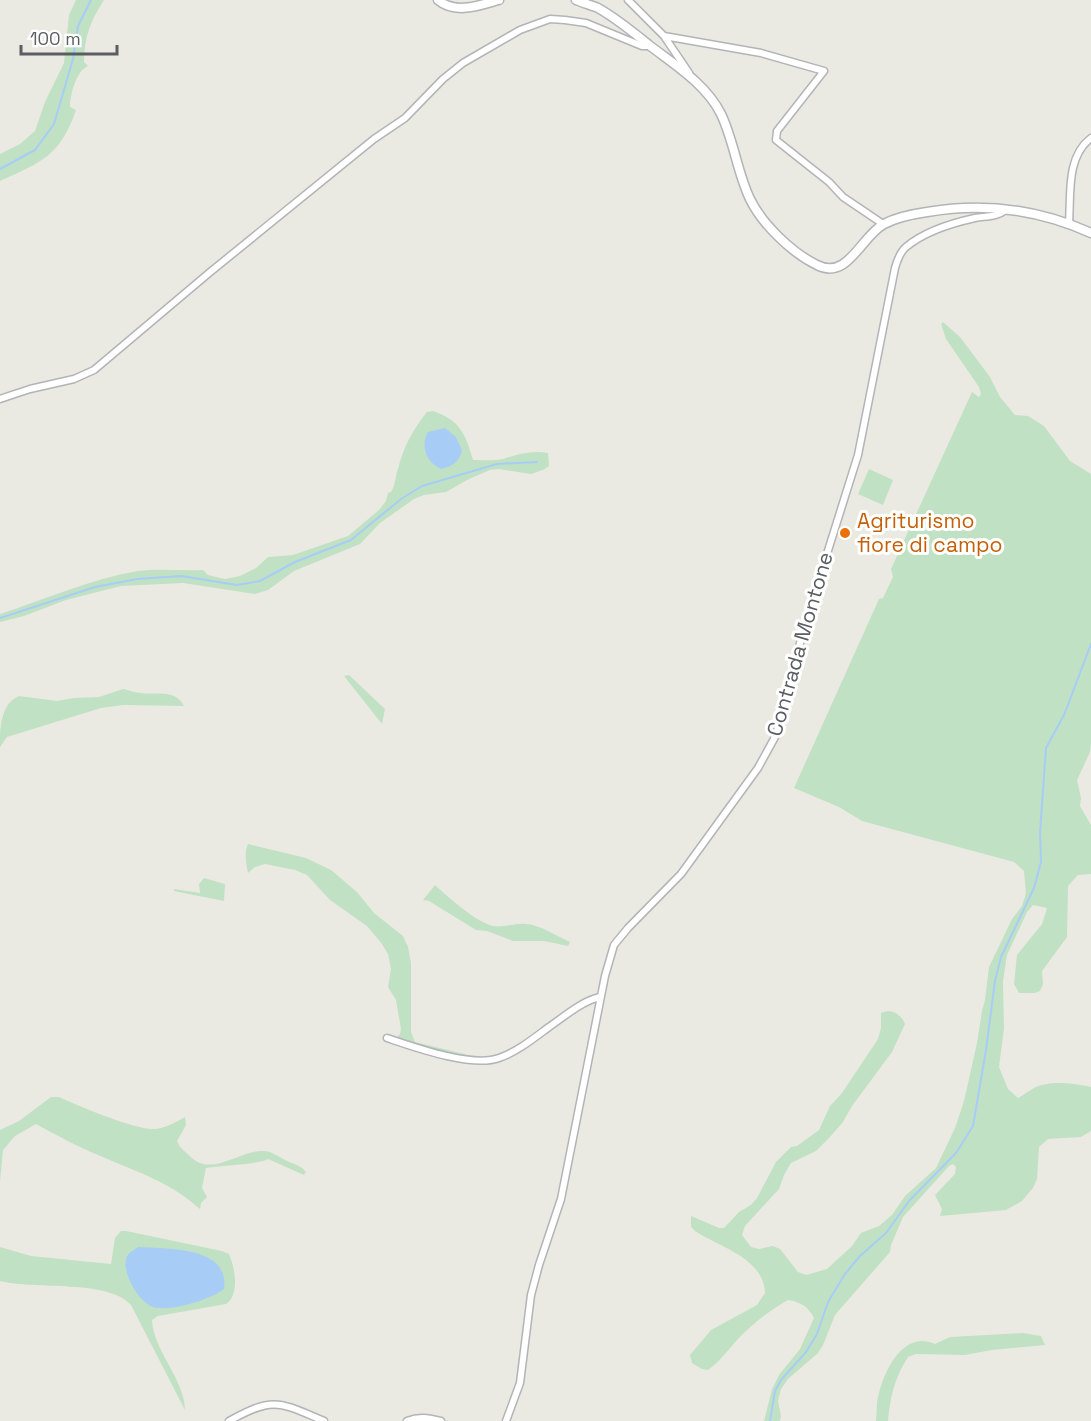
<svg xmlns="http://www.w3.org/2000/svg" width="1091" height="1421" viewBox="0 0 1091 1421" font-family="'Space Grotesk',sans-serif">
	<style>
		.green { fill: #c0e1c3 }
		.water { fill: #a7cdf6 }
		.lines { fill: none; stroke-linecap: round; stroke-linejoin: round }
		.stream { stroke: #a7cdf6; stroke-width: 2 }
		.street-casing { stroke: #b2b4b8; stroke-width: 9 }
		.secondary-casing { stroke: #b1b4b8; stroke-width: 11 }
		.street { stroke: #fff; stroke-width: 6 }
		.secondary { stroke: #fff; stroke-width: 8 }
		.food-dot { fill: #e8710a; stroke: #fff; stroke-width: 2 }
		.labels { text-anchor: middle; stroke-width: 6; stroke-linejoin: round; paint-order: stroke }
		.food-label { font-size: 21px; fill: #c56008; stroke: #fff; text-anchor: start }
		.street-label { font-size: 21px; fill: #5a5d61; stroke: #fff }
	</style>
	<rect width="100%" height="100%" fill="#ebeae2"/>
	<path class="green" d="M 76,0 L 104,0 C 91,20 84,37 84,62 L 88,66 C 76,71 70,95 70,107 L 76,110 C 60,156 42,162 0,181 L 0,154 L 20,144 L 35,131 L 45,102 L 64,63 L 69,15 Z
		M 943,322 L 960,337 L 990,377 L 1000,397 L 1015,415 L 1028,416 L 1044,426 L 1070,461 L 1091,474 L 1091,743 L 1090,752 L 1077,780 L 1081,798 L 1080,806 L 1091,825 L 1091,874 L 1078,875 L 1068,886 L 1067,937 L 1042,971 L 1043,984 L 1040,991 L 1035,993 L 1019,993 L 1014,984 L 1017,955 L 1042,924 L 1047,908 L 1033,905 L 1027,912 L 1007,955 L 1003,981 L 1004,1028 L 999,1067 L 1008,1089 L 1018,1098 C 1024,1095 1028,1091 1034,1088 C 1050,1080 1074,1083 1091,1087 L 1091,1131 L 1081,1137 L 1048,1139 L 1039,1147 L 1037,1179 L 1033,1188 L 1022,1201 L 1006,1210 L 940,1216 L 942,1209 L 935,1195 L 955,1174 L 956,1167 L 953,1164 L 949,1166 L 903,1217 L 891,1245 L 890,1252 L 835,1315 L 823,1345 L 818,1353 L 788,1379 L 781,1389 L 778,1401 L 781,1416 L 780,1421 L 764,1421 L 772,1389 L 779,1375 L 800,1349 L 814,1318 C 808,1306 800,1302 788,1300 C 769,1311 753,1323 738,1339 C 728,1350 720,1361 708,1370 L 702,1369 L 692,1363 L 690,1355 L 711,1330 L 757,1305 L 765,1293 C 764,1258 719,1247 695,1231 L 691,1227 L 691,1216 L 719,1228 L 724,1228 L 739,1212 L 751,1205 L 757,1198 L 776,1162 L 791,1147 L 797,1146 L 819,1130 L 830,1106 L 842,1093 L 878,1039 L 881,1028 L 881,1013 C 891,1008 901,1014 905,1024 L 892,1052 L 852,1106 L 843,1122 L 830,1137 L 816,1151 L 791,1163 L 784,1175 L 779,1189 L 745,1226 L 742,1235 L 751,1247 L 759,1249 L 773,1246 L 780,1249 L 798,1272 L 806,1275 L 827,1269 L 852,1246 L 861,1233 L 879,1226 L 892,1215 L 905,1196 L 936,1168 L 955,1128 L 964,1101 L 977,1043 L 982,1011 L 985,1000 L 989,967 L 1012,919 L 1022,906 L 1026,893 L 1024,871 L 1014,862 L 862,821 L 839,807 L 794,788 L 879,599 L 883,598 L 893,577 L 891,569 L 972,392 L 979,397 L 981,394 L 979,387 L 946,339 L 941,324 Z
		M 433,411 C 460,420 466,435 473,460 C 482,460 494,461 503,459 C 519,454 531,450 548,453 L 549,466 L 543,470 L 531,474 L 499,469 L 490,470 L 469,479 L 446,492 L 424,495 L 414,499 L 380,523 L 360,544 L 294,571 L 268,590 L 255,594 L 183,583 L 121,586 L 66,600 L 24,616 L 0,622 L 0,614 C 46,599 90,579 138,571 C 160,568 181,571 203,570 L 208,575 L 225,579 L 240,576 L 256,568 L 268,557 L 293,555 L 348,536 L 379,510 L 386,501 L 388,493 L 391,492 C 396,484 395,477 398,469 C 403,448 413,429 427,412 Z
		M 869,469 L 893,480 L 883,505 L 858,494 Z
		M 349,675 L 385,709 L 382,724 L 344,676 Z
		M 123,689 C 129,690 135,693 141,693 C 158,695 175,689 184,706 L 123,705 L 101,708 L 7,737 L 0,747 C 0,729 0,704 19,696 L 57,701 L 74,698 L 99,697 Z
		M 248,844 L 306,858 L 331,870 L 357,892 L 374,913 L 403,936 L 408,947 L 411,963 L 411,1032 L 415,1042 L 485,1059 C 454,1056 424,1050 395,1039 L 400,1034 L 401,1029 L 396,1000 L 388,987 L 391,969 L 388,954 L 382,944 L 367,926 L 330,900 L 307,875 L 295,870 L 265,864 L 255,867 L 248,873 C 246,864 244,853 248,844 Z
		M 204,878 L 225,884 L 224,901 L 174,891 L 174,889 L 200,893 L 199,884 Z
		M 435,885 C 448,897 476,922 493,926 C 504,928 515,923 526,924 C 541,925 556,936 570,942 L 568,946 L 544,941 L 513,941 L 487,931 L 476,930 L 429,901 L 423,900 Z
		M 51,1097 L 59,1097 C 79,1106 135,1130 154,1129 C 164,1129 176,1122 185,1117 L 186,1125 L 177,1141 C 180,1149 186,1152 192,1158 C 212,1176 239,1151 261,1151 C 271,1150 279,1157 287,1161 C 294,1164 302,1166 306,1172 L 304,1175 L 268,1159 C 256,1165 222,1165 206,1168 L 202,1188 L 207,1197 L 201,1203 L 200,1209 C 170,1182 139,1173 103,1157 C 80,1148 58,1136 36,1124 L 15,1136 L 3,1150 L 0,1182 L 0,1130 L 19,1121 Z
		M 121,1231 L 126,1231 L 222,1251 L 229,1254 C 235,1268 240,1294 226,1304 L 158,1316 L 152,1320 C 153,1350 185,1380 185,1410 L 131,1305 C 108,1279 35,1290 0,1281 L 0,1247 L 31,1256 L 111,1264 L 115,1238 Z
		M 1023,1333 L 1041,1336 L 1045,1345 L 992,1350 L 965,1355 L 916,1354 L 908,1357 C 895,1377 890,1397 888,1421 L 876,1421 C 877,1412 876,1402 879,1393 C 885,1369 904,1330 935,1344 L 950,1337 Z"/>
	<path class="water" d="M 445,428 L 456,437 L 462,450 C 459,462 453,466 441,469 C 426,462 420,446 428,432 Z
		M 138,1247 C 168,1249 230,1246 224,1289 C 210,1300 170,1312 153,1307 C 139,1302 123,1275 126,1260 C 127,1253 133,1251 138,1247 Z"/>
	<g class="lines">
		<path class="stream" d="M 0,169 L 35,150 L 54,124 L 73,59 L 78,26 L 91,0
			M 0,618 L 95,587 L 137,579 L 181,576 L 237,585 L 260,581 L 295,562 L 351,540 L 401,499 L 422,486 L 497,464 L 537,462
			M 770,1421 L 775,1391 L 781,1380 L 806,1352 L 817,1334 L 828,1302 L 845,1274 L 860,1256 L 886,1233 L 909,1201 L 956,1153 L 973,1126 L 986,1050 L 995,981 L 1001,957 L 1034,888 L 1041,862 L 1040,833 L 1046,748 L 1064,715 L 1091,644"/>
		<g class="street-casing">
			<path id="street" d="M 628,0 L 664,36 L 689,73
				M 664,36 L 761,53 L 824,71 L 777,131 L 776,140 L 829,182 L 843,197 L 883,224
				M 1069,223 C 1071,194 1066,157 1091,138
				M 0,399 L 30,389 L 74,379 L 94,370 L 209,273 L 374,139 L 405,118 L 443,79 L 463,63 L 520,30 L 550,19 L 565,20 L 586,23 L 642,46 L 650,46
				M 387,1038 C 414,1047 472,1068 499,1058 C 517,1052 534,1038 549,1027 C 565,1016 582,1001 600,997
				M 229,1421 C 274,1396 279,1402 324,1421
				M 407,1421 C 420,1416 428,1418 441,1421
				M 506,1421 L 520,1383 L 531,1295 L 539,1265 L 561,1199 L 605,976 L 614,945 L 628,928 L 681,874 L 758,768 L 775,737 L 784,710 L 801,639 L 826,557 L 858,455 L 895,268 C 897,261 900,252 906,247 C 924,232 952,223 975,218 C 987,216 996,217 1006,210"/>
		</g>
		<g class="secondary-casing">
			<path id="secondary" d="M 438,0 C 456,15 480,5 499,0
				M 576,0 C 583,3 591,5 598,8 C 616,18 633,32 649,45 C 675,65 706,84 721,114 C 734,141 737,172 750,199 C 762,224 792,253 817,265 C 848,281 861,236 884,224 C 897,217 913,214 927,212 C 985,202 1038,209 1091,233"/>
		</g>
		<use href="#street" class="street"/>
		<use href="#secondary" class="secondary"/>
	</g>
	<circle class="food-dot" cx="845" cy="533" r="6"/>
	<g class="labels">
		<g class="food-label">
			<text x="857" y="528">Agriturismo<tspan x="857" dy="24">fiore di campo</tspan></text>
		</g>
		<g class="street-label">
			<text transform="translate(800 644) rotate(-74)" y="7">Contrada Montone</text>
		</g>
	</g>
	<path d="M21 45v9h96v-9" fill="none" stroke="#5a5d61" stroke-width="3"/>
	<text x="30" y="45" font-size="18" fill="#5a5d61" stroke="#ffffff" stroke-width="4.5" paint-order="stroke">100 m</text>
</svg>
